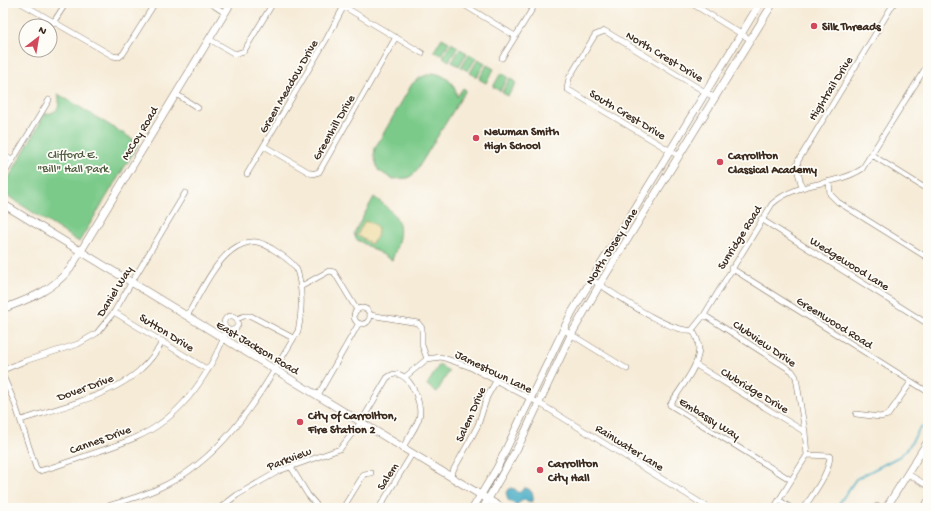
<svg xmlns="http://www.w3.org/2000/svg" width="931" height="511" viewBox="0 0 931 511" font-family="'Gochi Hand',sans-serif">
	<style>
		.green { fill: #7cca8a; stroke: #5c7a54 }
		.sand { fill: #eeda9e; stroke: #94825e }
		.water { fill: #44abc4; stroke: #406a71 }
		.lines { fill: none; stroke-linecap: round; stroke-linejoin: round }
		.stream { stroke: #44abc4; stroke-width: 1.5 }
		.minor-casing { stroke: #7c6e5f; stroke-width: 6 }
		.tertiary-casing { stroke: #7c6e5f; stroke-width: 8 }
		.secondary-casing { stroke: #7c6e5f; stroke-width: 8 }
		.minor { stroke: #fff; stroke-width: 5 }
		.tertiary { stroke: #fff; stroke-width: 7 }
		.secondary { stroke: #fff; stroke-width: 7 }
		.poi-dot { fill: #d1495b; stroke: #fdfcf7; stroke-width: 1.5 }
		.labels { text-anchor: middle; stroke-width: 3.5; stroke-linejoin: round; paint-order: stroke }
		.poi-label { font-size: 12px; font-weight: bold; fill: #3b2a1e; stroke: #fdfcf7; text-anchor: start }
		.street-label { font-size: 12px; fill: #3b2a1e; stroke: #fdfcf7 }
		.park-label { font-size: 12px; fill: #4e5a3e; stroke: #fdfcf7 }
	</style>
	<rect width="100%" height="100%" fill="#fdfcf7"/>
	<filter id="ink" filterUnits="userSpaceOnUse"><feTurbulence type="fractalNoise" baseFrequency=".025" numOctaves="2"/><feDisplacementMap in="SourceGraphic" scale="8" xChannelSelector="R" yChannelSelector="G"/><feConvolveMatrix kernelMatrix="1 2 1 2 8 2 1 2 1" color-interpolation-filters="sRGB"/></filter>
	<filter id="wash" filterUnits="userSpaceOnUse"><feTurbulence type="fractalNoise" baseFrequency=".012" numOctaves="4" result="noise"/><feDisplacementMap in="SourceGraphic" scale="16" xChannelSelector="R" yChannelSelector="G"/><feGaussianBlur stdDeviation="0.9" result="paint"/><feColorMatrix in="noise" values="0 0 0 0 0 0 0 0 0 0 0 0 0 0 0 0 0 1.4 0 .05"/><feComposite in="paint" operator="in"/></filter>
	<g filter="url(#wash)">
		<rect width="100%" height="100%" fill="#f6ebd7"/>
		<path class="green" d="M 442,38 L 449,42 L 441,55 L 434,51 Z
			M 451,43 L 458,47 L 449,61 L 443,57 Z
			M 460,49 L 467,53 L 459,66 L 452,62 Z
			M 469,54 L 476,58 L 468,71 L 461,67 Z
			M 478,59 L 485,63 L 477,77 L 470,73 Z
			M 487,65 L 494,69 L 486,83 L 479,79 Z
			M 433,73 C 446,75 455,83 457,97 L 463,88 L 466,90 L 415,173 L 408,178 L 392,179 L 378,170 L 374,156 L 375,148 L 412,84 L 419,78 Z
			M 501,73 L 508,77 L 500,91 L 493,87 Z
			M 510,78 L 516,83 L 508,96 L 502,92 Z
			M 58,94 L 139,143 L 79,242 L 3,193 L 3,188 L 45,114 C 58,113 61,106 58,94 Z
			M 374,197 C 403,218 405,226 392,260 L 356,239 L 354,233 Z
			M 439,365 L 449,371 L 437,392 L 427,385 Z"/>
		<path class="sand" d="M 365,221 L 374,224 L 378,230 L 377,237 L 371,244 L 357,235 Z"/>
		<path class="water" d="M 510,488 L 515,489 L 519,493 L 524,488 C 531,488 534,494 533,501 L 532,502 L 523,500 L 516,505 L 508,500 L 506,492 Z"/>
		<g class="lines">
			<path class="stream" d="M 836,508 L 856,479 L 900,456 L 908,448 L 920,428 L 928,423"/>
		</g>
	</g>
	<g filter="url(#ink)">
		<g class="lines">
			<g class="minor-casing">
				<path id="minor" d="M 21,3 L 113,56 L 119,57 L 123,54 L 155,3
					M 210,3 L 225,13
					M 338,3 L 422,53
					M 461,3 L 515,36
					M 691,3 L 751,40
					M 53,23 L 66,3
					M 209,39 L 235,54 L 244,51 L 273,3
					M 502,58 L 536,3
					M 176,94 L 198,108
					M 264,146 L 312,174 L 319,172 L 396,37
					M 3,155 L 12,160
					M 872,155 L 928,190
					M 679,156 L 567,89 L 569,78 L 595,35 L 605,31 L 715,98
					M 247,174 L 326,40 L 344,6
					M 3,176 L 49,100
					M 829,181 L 830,194 L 838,202 L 928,258
					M 802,187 L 797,169 L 798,161 L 894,3
					M 761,219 L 928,324
					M 731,268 L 928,392
					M 591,279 C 614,293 668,333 692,330 L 704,315 L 772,204 C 799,180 834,187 862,169 L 928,64
					M 300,287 L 329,271 L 334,272 L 357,310
					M354 316a8 8 0 1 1 16 0a8 8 0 1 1-16 0Z
					M 114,312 L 208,370
					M 370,315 L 418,323 L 422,328 L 422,345 L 427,359
					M 704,315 L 792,371 L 796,377 L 805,432 L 807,455 L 774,508
					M224 323a7 7 0 1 1 14 0a7 7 0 1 1-14 0Z
					M 237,319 L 244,316 L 251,316 L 293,338
					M 564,330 L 627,369
					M 692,330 C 712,355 683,383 670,405 L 791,480
					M 696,365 L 805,432
					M 3,370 L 25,361 L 78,344 L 97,333 L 114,312 L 185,193
					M 3,376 L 14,401 L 36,468 L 39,471 C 58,466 76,459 94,453 C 109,448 123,443 137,437 C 182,417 210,373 227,330
					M 405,377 L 427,359 L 441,357 L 470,367 L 539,403 L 709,508
					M 318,395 L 359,323
					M 856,414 L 880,417 L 888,415 L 911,382
					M 21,420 C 58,408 115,395 142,368 C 151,360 157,351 163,341
					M 291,467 L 308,495 L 319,508
					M 908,474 L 928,486
					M 450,476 L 468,444 L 478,425 L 487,397 L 496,381
					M 779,500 L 791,508
					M 102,508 C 120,502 140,497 157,489 C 226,459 261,392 298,331 C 302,313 303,288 297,270 C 293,261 267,244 257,242 C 248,241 239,245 232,250 C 213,264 199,296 187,316
					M 220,508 L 237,495 L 279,471 L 340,449 L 361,422 L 387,378 C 405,361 424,402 419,418 C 416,428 408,438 403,447
					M 343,508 L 364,474 L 371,473
					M 379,508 L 412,454
					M 804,508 C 814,492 829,474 830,456 L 807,455
					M 875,508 L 877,506 L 885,508
					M 923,508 L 928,500"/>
			</g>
			<g class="tertiary-casing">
				<path id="tertiary" d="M 3,204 L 502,508
					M 3,309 C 31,298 50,292 70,269 L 231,3
					M 886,508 L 928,441"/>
			</g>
			<g class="secondary-casing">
				<path id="secondary" d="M 473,508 L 497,468 L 572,312 L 760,3
					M 483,508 L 519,445 L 571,335 L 600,284 L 773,3"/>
			</g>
			<use href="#minor" class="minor"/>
			<use href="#tertiary" class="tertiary"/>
			<use href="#secondary" class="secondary"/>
		</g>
	</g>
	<g class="poi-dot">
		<circle cx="814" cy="26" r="4"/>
		<circle cx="476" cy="138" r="4"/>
		<circle cx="720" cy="162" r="4"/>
		<circle cx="300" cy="422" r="4"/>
		<circle cx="540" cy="470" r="4"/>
	</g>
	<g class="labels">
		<g class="poi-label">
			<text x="822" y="30">Silk Threads</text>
			<text x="484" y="135">Newman Smith<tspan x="484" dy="14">High School</tspan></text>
			<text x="728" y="159">Carrollton<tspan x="728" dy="14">Classical Academy</tspan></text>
			<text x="308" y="419">City of Carrollton,<tspan x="308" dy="14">Fire Station 2</tspan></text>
			<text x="548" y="467">Carrollton<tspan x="548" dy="14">City Hall</tspan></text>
		</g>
		<g class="street-label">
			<text transform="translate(665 56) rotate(31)" y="4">North Crest Drive</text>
			<text transform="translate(288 86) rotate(-60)" y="4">Green Meadow Drive</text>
			<text transform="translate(830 88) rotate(-58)" y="4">Hightrail Drive</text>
			<text transform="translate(628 114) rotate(31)" y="4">South Crest Drive</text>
			<text transform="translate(333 127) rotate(-60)" y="4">Greenhill Drive</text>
			<text transform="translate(139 133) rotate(-59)" y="4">McCoy Road</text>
			<text transform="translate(739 237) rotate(-58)" y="4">Sunridge Road</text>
			<text transform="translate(611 246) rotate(-58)" y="4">North Josey Lane</text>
			<text transform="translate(850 263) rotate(32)" y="4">Wedgewood Lane</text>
			<text transform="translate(114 291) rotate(-58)" y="4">Daniel Way</text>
			<text transform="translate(835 322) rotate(32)" y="4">Greenwood Road</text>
			<text transform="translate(167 332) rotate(32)" y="4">Sutton Drive</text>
			<text transform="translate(765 343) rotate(34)" y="4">Clubview Drive</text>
			<text transform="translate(258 347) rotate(31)" y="4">East Jackson Road</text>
			<text transform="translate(494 371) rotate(26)" y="4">Jamestown Lane</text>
			<text transform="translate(85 387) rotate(-20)" y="4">Dover Drive</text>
			<text transform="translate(755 390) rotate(31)" y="4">Clubridge Drive</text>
			<text transform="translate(470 414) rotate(-66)" y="4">Salem Drive</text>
			<text transform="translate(710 418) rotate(32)" y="4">Embassy Way</text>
			<text transform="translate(100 439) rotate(-20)" y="4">Cannes Drive</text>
			<text transform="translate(630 447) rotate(32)" y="4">Rainwater Lane</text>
			<text transform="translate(289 458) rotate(-21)" y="4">Parkview</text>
			<text transform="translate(387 476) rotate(-58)" y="4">Salem</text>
		</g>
		<g class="park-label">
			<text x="73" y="158">Clifford E.<tspan x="73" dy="14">"Bill" Hall Park</tspan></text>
		</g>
	</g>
	<rect width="931" height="511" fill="none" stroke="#fdfcf7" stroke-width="16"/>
	<g transform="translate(38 38) rotate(31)"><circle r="19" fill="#fdfcf7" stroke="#afa8a0"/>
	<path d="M0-3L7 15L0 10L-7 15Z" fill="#d1495b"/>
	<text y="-6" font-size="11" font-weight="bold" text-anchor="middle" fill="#3b2a1e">N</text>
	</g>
</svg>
